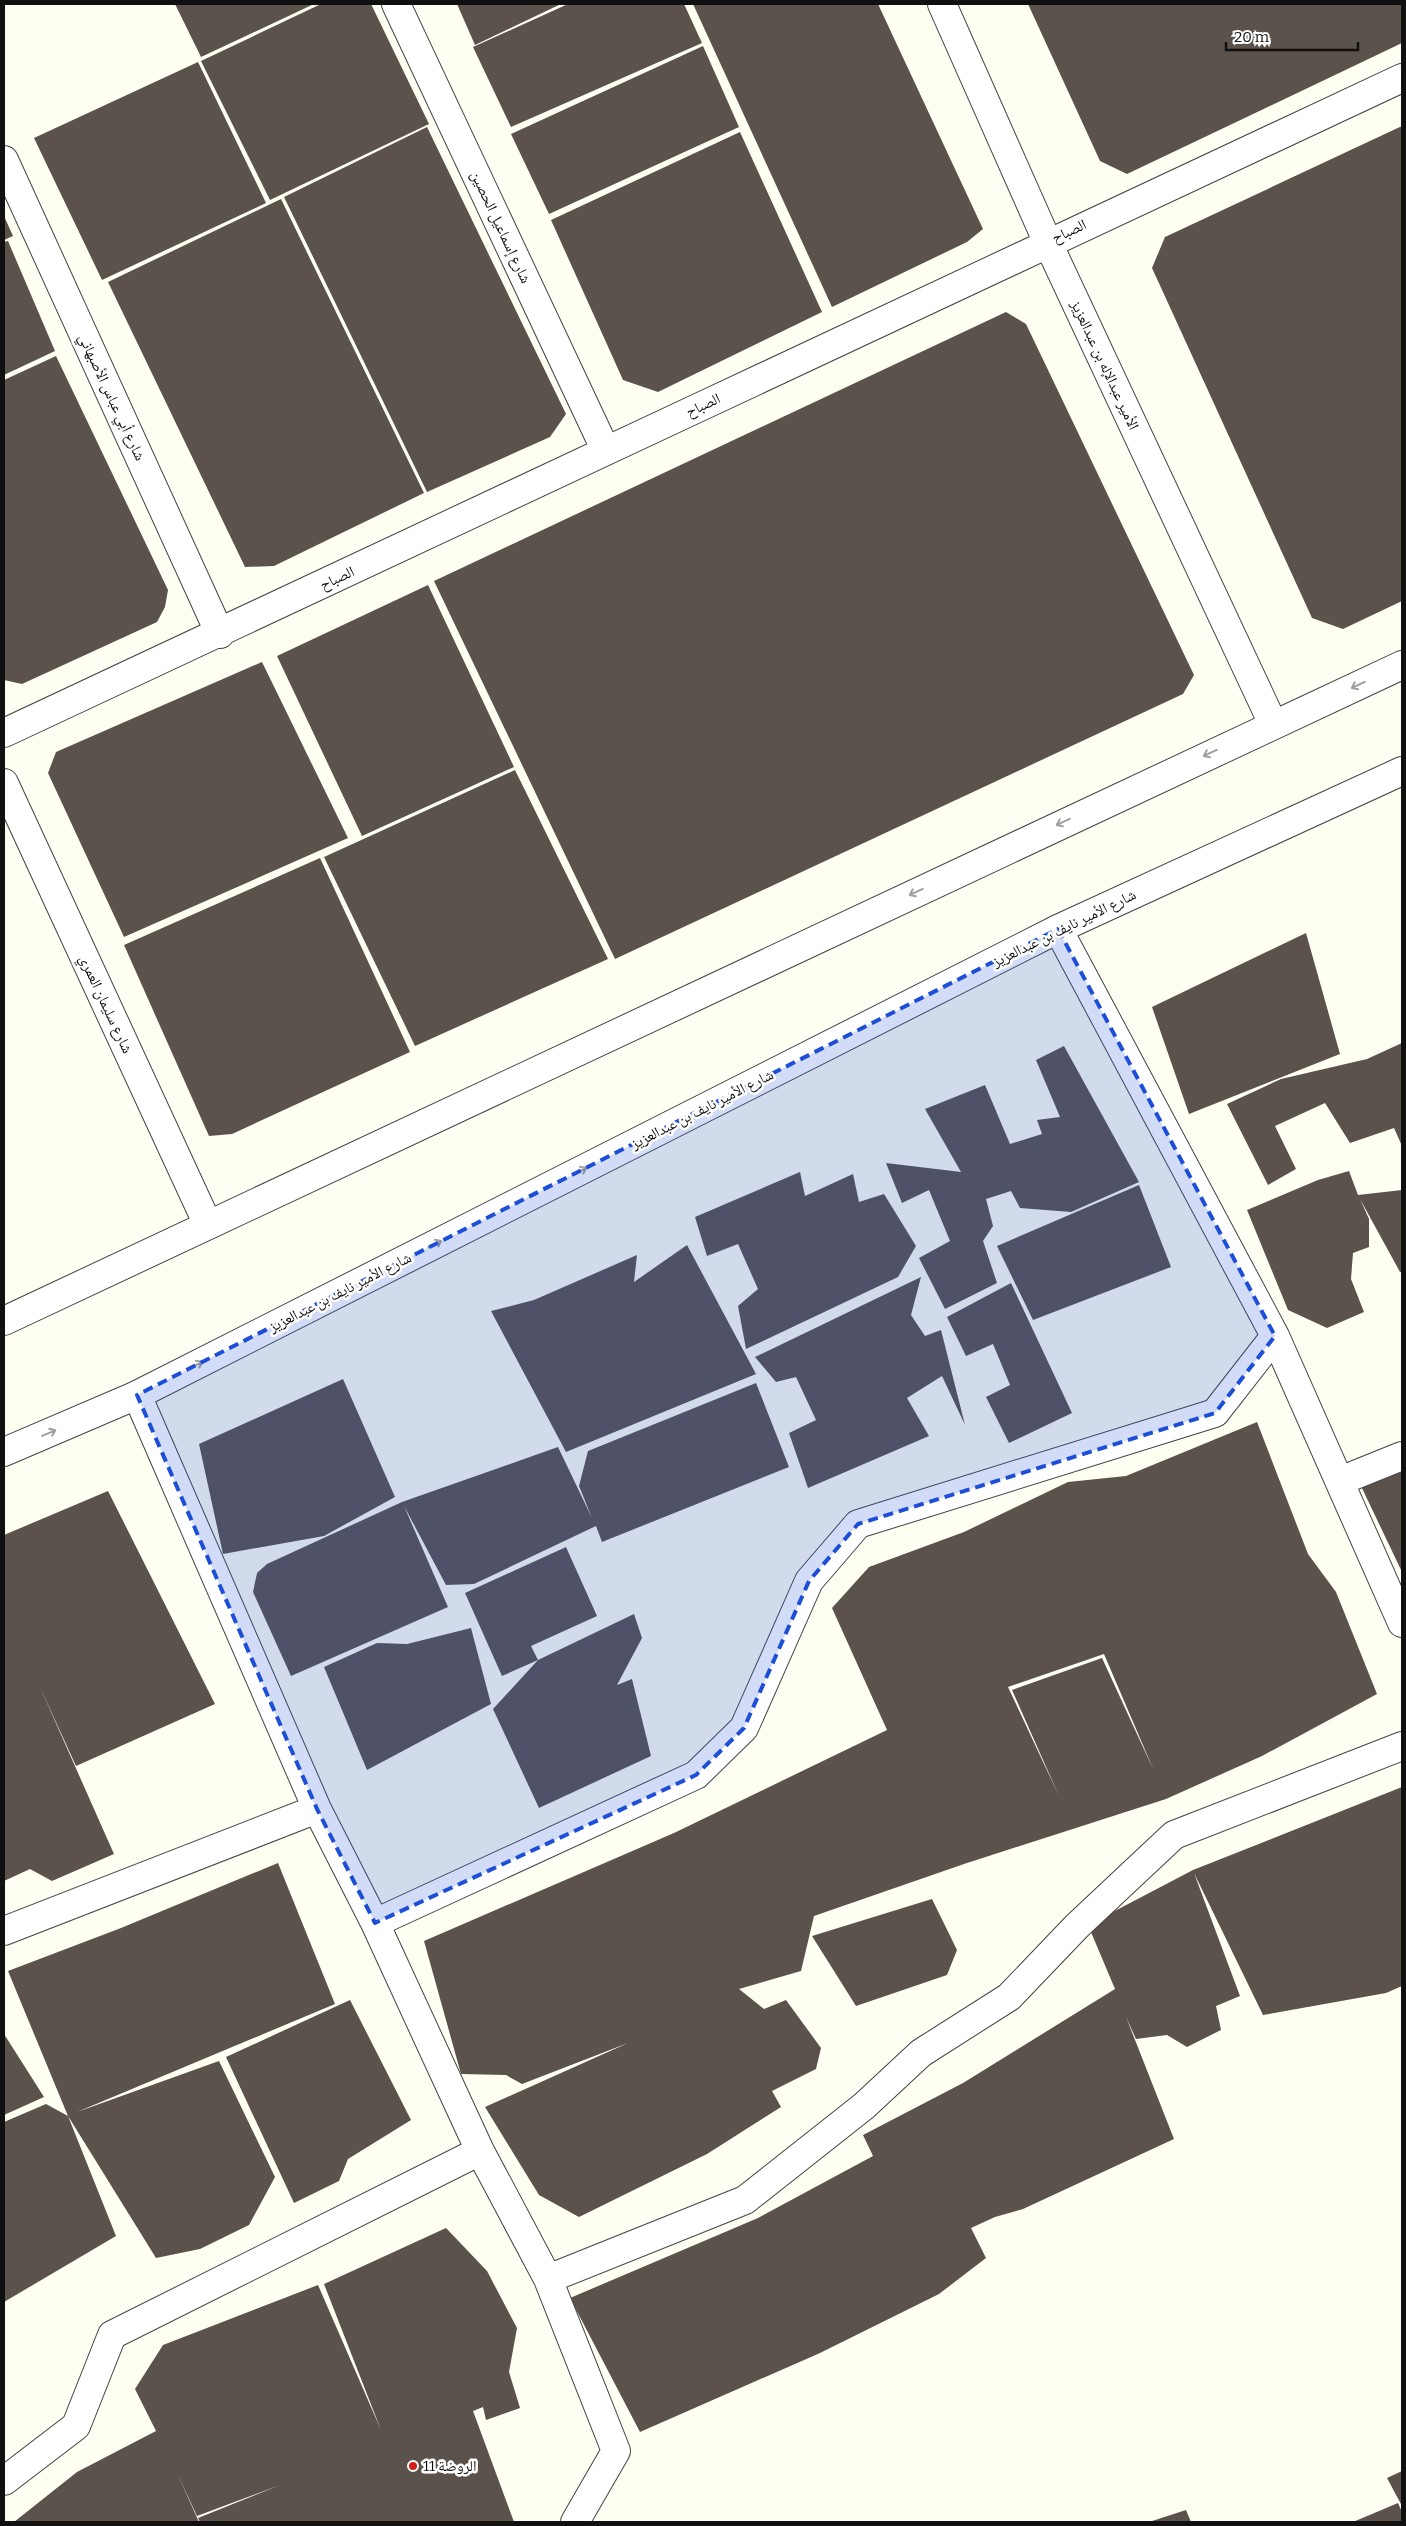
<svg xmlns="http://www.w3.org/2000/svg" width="1406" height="2526" viewBox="0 0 1406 2526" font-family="Bitter,'Noto Naskh Arabic',serif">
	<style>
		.building { fill: #5a524b; fill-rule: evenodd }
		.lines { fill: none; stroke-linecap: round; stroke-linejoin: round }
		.minor-casing { stroke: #434343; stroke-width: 30 }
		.tertiary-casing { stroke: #434343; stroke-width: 30 }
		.minor { stroke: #fff; stroke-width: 28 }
		.tertiary { stroke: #fff; stroke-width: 28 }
		.oneway { stroke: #9f9f9f }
		.marked { fill: #1d4ed8; fill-opacity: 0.2; stroke: #1d4ed8; stroke-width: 4; stroke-dasharray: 10 6; stroke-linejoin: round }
		.poi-dot { fill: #d02017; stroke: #fff; stroke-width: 2 }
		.labels { text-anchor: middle; stroke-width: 5; stroke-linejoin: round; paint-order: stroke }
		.street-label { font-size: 15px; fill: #101010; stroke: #fff }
		.poi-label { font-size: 15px; fill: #101010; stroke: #fff; text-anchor: start }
	</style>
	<rect width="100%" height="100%" fill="#fffef2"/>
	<path class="building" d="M 175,4 L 314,4 L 201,57 Z
		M 321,4 L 371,4 L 429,124 L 270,200 L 201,61 Z
		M 457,4 L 561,4 L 475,45 Z
		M 568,4 L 684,4 L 702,43 L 511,127 L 473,47 Z
		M 693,4 L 878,4 L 983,229 L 967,242 L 832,307 Z
		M 1028,4 L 1402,4 L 1402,43 L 1127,174 L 1100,161 Z
		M 703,46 L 739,127 L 549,214 L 511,134 Z
		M 198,62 L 266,203 L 102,280 L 34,138 Z
		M 1402,126 L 1402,601 L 1343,629 L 1312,618 L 1152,268 L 1165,237 Z
		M 427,127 L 566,414 L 550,437 L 427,492 L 284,197 Z
		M 740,132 L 822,312 L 658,392 L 623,380 L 551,220 Z
		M 281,199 L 424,493 L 274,566 L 245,567 L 108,282 Z
		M 4,216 L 13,236 L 4,240 Z
		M 8,241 L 55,351 L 4,375 L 4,242 Z
		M 1006,312 L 1026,324 L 1194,675 L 1183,694 L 615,959 L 434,581 Z
		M 56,356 L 168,590 L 165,607 L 157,622 L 22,684 L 4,680 L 4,380 Z
		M 428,585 L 514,767 L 362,836 L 277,656 Z
		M 262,662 L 348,838 L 124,937 L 48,773 L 56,752 Z
		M 515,770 L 608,959 L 415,1046 L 324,857 Z
		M 320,858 L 410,1052 L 232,1134 L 209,1136 L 124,945 Z
		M 1306,933 L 1340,1054 L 1189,1114 L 1152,1007 Z
		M 1402,1043 L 1402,1146 L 1394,1128 L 1350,1143 L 1325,1103 L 1275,1126 L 1296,1169 L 1268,1185 L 1227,1104 L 1281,1079 L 1367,1059 Z
		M 1064,1046 L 1139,1182 L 1071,1212 L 1020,1208 L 1011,1191 L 986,1199 L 993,1226 L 983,1241 L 997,1283 L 945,1309 L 919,1258 L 950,1241 L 929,1190 L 902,1203 L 886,1163 L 961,1172 L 925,1109 L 985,1085 L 1010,1144 L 1042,1134 L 1037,1120 L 1060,1117 L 1036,1060 Z
		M 1349,1171 L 1358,1195 L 1402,1190 L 1402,1272 L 1400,1272 L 1360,1199 L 1369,1219 L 1369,1247 L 1353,1253 L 1351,1279 L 1364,1312 L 1327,1328 L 1288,1310 L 1247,1210 L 1318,1180 Z
		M 800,1172 L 805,1196 L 853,1174 L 859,1202 L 884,1194 L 916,1246 L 898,1277 L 746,1349 L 738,1306 L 758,1289 L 738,1244 L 707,1256 L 695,1217 Z
		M 1139,1185 L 1171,1267 L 1033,1320 L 997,1246 Z
		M 687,1245 L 756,1374 L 566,1452 L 491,1311 L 534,1300 L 637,1255 L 634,1282 Z
		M 921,1277 L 911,1315 L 925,1336 L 941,1330 L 965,1425 L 942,1376 L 907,1398 L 929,1436 L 808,1488 L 789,1433 L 816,1420 L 796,1377 L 776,1382 L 755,1357 Z
		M 1011,1283 L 1072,1413 L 1009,1443 L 986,1397 L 1010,1385 L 993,1344 L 966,1356 L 947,1317 Z
		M 343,1379 L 395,1497 L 324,1536 L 223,1554 L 199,1444 Z
		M 756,1383 L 789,1467 L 602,1542 L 596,1526 L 474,1584 L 446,1585 L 404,1506 L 448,1607 L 291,1676 L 253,1592 L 257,1573 L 267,1564 L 402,1502 L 558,1447 L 592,1518 L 579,1486 L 588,1451 Z
		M 1257,1422 L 1308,1554 L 1336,1592 L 1377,1694 L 1262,1756 L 1166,1799 L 964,1864 L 814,1916 L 801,1971 L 739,1989 L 764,2009 L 786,2000 L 821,2048 L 816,2069 L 772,2091 L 781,2107 L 707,2154 L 579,2217 L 539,2195 L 485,2107 L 628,2043 L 522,2084 L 506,2075 L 461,2074 L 424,1941 L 674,1833 L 887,1730 L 832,1608 L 869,1567 L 964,1532 L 1068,1482 L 1126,1476 ZM 1104,1654 L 1154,1771 L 1102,1658 L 1012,1690 L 1059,1796 L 1008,1687 Z
		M 1402,1468 L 1402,1572 L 1361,1486 Z
		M 108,1491 L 215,1704 L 76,1766 L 39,1685 L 114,1854 L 52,1881 L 30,1869 L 4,1881 L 4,1535 Z
		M 566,1547 L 597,1616 L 531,1646 L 538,1660 L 634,1614 L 642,1638 L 617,1685 L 632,1679 L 651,1756 L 539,1808 L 493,1709 L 538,1660 L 502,1676 L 465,1593 Z
		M 471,1628 L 491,1704 L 367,1770 L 324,1667 L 377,1643 L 407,1644 Z
		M 1402,1787 L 1402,1986 L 1386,1993 L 1263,2015 L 1194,1873 L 1240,1996 L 1216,2006 L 1221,2030 L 1187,2047 L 1167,2035 L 1136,2039 L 1126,2017 L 1174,2139 L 1023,2209 L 995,2217 L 971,2228 L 986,2258 L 939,2294 L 820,2353 L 640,2432 L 570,2298 L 758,2218 L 873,2156 L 863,2135 L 963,2083 L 1115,1989 L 1088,1925 L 1193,1870 Z
		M 278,1863 L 335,2004 L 77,2112 L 219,2061 L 275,2177 L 249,2225 L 200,2249 L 156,2258 L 68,2116 L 116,2236 L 4,2302 L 4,2122 L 46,2104 L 68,2116 L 8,1971 L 121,1928 Z
		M 932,1899 L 957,1950 L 947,1975 L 856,2006 L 812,1936 Z
		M 350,2000 L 411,2120 L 348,2159 L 339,2181 L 294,2203 L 226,2057 Z
		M 4,2034 L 44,2097 L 4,2115 Z
		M 446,2228 L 487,2271 L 517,2328 L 509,2372 L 520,2408 L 486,2420 L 483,2407 L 473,2411 L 514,2522 L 200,2522 L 198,2518 L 280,2485 L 197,2516 L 177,2473 L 199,2522 L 14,2522 L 77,2472 L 156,2431 L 135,2389 L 163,2345 L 318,2285 L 381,2430 L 324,2284 Z
		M 1402,2471 L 1402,2506 L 1387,2478 Z
		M 1398,2503 L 1402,2512 L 1402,2522 L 1353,2522 Z
		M 1186,2510 L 1191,2522 L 1149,2522 Z"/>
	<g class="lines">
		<g class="minor-casing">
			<path id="minor" d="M 396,4 L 606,451
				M 942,4 L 1047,241 L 1273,724
				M 4,160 L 220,634
				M 4,733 C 471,518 935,293 1402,78
				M 4,783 L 208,1225
				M 1058,929 L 1275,1336 L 1402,1623
				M 137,1395 L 317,1809 L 375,1923 L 480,2151 L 548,2279 L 616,2451 L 575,2522
				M 1340,1481 L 1402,1456
				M 375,1923 L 696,1775 L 744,1728 L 809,1581 L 858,1524 L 1215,1413 L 1275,1336
				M 4,1931 L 317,1809
				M 548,2279 L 745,2200 L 864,2106 L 921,2053 L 1009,1997 L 1077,1926 L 1174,1835 L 1402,1746
				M 4,2481 L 76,2426 L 112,2335 L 480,2151"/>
		</g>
		<g class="tertiary-casing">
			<path id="tertiary" d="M 4,1321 L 1402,665
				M 4,1452 L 137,1395 L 1058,929 L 1402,771"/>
		</g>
		<use href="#minor" class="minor"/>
		<use href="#tertiary" class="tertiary"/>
	</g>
	<defs><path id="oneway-shaft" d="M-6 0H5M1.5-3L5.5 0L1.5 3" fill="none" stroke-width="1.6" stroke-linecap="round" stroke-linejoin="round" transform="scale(1.25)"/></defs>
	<g class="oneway">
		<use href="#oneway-shaft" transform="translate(1358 685) rotate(155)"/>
		<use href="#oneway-shaft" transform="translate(1210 753) rotate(155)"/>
		<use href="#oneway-shaft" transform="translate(1063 822) rotate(155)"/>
		<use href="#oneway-shaft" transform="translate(916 892) rotate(155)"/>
		<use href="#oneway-shaft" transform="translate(580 1171) rotate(-27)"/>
		<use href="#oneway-shaft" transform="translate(435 1244) rotate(-27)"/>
		<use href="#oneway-shaft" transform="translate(196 1365) rotate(-27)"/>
		<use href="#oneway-shaft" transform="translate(49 1433) rotate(-23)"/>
	</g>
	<path class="marked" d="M 1058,929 L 1275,1336 L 1215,1413 L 858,1524 L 809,1581 L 744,1728 L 696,1775 L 375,1923 L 317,1809 L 137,1395 Z"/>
	<circle class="poi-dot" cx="413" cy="2466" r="5"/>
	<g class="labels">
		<g class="street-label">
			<text transform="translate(501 227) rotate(65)" y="5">شارع إسماعيل الحصين</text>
			<text transform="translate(1069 231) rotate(-25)" y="5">الصباح</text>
			<text transform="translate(1105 365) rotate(65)" y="5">الأمير عبدالإله بن عبدالعزيز</text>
			<text transform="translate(112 397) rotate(65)" y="5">شارع أبي عباس الأصبهاني</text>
			<text transform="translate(703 405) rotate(-25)" y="5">الصباح</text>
			<text transform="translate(337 578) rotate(-25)" y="5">الصباح</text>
			<text transform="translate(1064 928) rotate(-26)" y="5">شارع الأمير نايف بن عبدالعزيز</text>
			<text transform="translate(106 1004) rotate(65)" y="5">شارع سليمان العمري</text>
			<text transform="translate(702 1109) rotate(-27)" y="5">شارع الأمير نايف بن عبدالعزيز</text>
			<text transform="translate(340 1292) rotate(-27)" y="5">شارع الأمير نايف بن عبدالعزيز</text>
		</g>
		<g class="poi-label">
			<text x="423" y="2471">الروضة 11</text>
		</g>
	</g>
	<rect width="1406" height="2526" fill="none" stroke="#101010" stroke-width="10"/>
	<path d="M1226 42v8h132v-8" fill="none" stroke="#101010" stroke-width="2.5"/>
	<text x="1234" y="42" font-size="15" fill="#101010" stroke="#ffffff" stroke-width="4" paint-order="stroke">20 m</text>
</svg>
